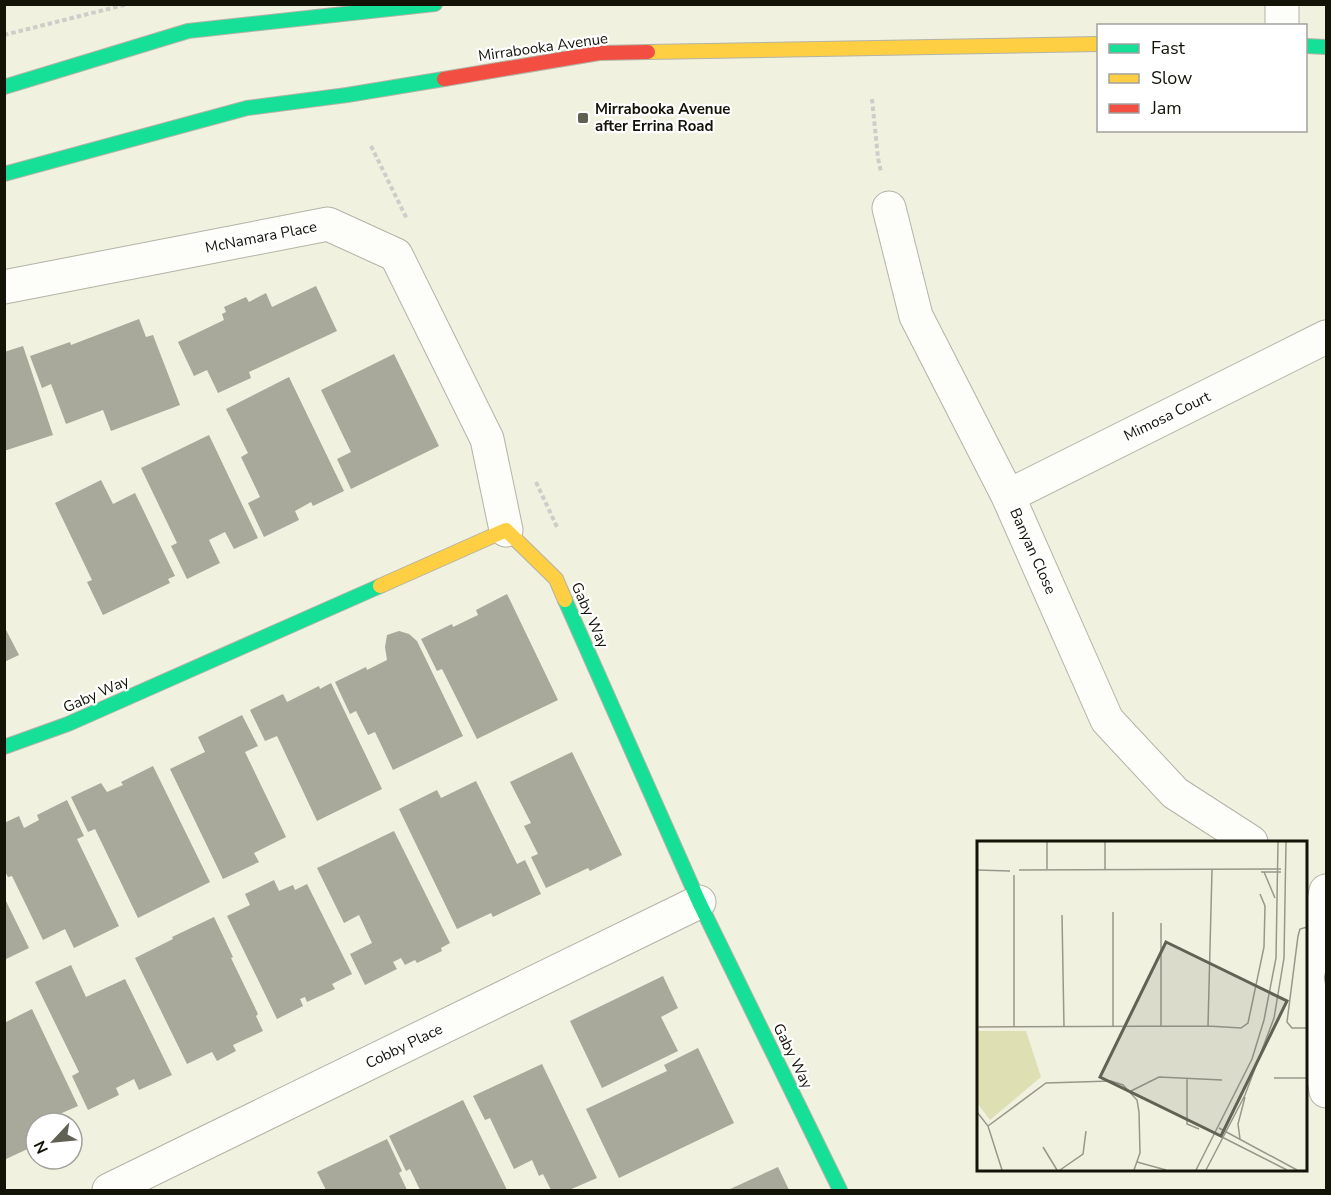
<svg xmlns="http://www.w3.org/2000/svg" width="1331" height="1195" viewBox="0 0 1331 1195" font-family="'Nunito Sans',sans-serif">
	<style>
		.building { fill: #a8a89b }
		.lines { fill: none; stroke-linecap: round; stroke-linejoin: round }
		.street-casing { stroke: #b3b3a6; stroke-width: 35 }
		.fast-casing { stroke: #b3b3a6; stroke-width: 16 }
		.slow-casing { stroke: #b3b3a6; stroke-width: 16 }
		.jam-casing { stroke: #b3b3a6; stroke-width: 16 }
		.path { stroke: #cdcdc9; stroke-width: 4; stroke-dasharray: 4.5 3; stroke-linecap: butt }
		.street { stroke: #fdfdfa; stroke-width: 33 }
		.fast { stroke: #16e098; stroke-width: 14 }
		.slow { stroke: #ffcf43; stroke-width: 14 }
		.jam { stroke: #f24e42; stroke-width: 14 }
		.poi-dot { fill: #616154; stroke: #fff; stroke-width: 2 }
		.labels { text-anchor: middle; stroke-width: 4.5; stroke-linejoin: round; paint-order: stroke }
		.street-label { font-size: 15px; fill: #131308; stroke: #fff }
		.poi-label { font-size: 15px; font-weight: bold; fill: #131308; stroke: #fff; text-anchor: start }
		.inset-road { fill: none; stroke: #98988a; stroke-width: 1.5 }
		.view { fill: #616154; fill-opacity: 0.15; stroke: #616154; stroke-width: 3 }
		.inset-edge { fill: none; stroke: #131308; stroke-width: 3 }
	</style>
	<rect width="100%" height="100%" fill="#f1f1e0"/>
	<path class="building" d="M 316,286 L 337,331 L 249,372 L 251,378 L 218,393 L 207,370 L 194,376 L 178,342 L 224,320 L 222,314 L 226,312 L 224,307 L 246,297 L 249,302 L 266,293 L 272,307 Z
		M 139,319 L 146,337 L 153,335 L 180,405 L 111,431 L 103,410 L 66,424 L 51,384 L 42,388 L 30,356 L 70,342 L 71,345 Z
		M 23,346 L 53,435 L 4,451 L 4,352 Z
		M 394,354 L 439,446 L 351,489 L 337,459 L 351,452 L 321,390 Z
		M 289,377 L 344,491 L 313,506 L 311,502 L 295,511 L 299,520 L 264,537 L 248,503 L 260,497 L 241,457 L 248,453 L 226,409 Z
		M 209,435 L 258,538 L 234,549 L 225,532 L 209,540 L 220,563 L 187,579 L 171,546 L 177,543 L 141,468 Z
		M 101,480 L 113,504 L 135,493 L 175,576 L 168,579 L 170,583 L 103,615 L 87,582 L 92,580 L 55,503 Z
		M 507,594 L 558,700 L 477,739 L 442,669 L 437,671 L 421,639 L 452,624 L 453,627 L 478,615 L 476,610 Z
		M 4,626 L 19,655 L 4,662 Z
		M 399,631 L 409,634 L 417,641 L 463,736 L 393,770 L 375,732 L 368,735 L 356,711 L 350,714 L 335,682 L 366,667 L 367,670 L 387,660 L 385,647 L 387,635 Z
		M 331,683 L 382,789 L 317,821 L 277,736 L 265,741 L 250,710 L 283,694 L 287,702 L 319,686 L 320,689 Z
		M 242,715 L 258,746 L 245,752 L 286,837 L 254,853 L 259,862 L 223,879 L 170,769 L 205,752 L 198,737 Z
		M 572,752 L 622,855 L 590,871 L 588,868 L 546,888 L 531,857 L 538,854 L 524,826 L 531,823 L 510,782 Z
		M 153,766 L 210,882 L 138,918 L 95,829 L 88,832 L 71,797 L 101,783 L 107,792 L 123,785 L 121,782 Z
		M 476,781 L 517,864 L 525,860 L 541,894 L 493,917 L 491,913 L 457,929 L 399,809 L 437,790 L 441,798 Z
		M 67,800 L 84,836 L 77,839 L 119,926 L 74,948 L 65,929 L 43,940 L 12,876 L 8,877 L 4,870 L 4,823 L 19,816 L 24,828 L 39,820 L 37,815 Z
		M 394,831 L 450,943 L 441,948 L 442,951 L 417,963 L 415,960 L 405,965 L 401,958 L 393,962 L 397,969 L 365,985 L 350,954 L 372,943 L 359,915 L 344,923 L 317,868 Z
		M 274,880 L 279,891 L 293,885 L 295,890 L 307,884 L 352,974 L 332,984 L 335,989 L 307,1002 L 305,997 L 300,999 L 303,1006 L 277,1019 L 227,916 L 250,905 L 245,894 Z
		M 4,897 L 29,948 L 4,960 Z
		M 214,917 L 233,957 L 231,958 L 258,1014 L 256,1016 L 263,1031 L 233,1045 L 236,1051 L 217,1061 L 212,1052 L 187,1064 L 135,958 L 173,939 L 172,937 Z
		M 71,965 L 86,997 L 125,979 L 172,1075 L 139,1090 L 134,1079 L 116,1088 L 119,1095 L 88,1110 L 72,1076 L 79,1072 L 35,982 Z
		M 663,976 L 678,1008 L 661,1017 L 678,1051 L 602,1088 L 570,1021 Z
		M 32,1009 L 78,1106 L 55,1116 L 57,1119 L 49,1123 L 36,1123 L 36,1129 L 33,1131 L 36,1137 L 36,1145 L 4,1160 L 4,1023 Z
		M 698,1048 L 734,1123 L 619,1178 L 586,1109 L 667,1071 L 664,1065 Z
		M 542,1064 L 597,1178 L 569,1190 L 551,1190 L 543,1174 L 539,1176 L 532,1160 L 514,1169 L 490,1118 L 485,1120 L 473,1096 Z
		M 463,1100 L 507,1190 L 420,1190 L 410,1169 L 406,1171 L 389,1136 Z
		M 387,1139 L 402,1171 L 399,1173 L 407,1190 L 326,1190 L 317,1172 Z
		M 778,1167 L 789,1190 L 728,1190 Z"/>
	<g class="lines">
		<g class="street-casing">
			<path id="street" d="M 1282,4 L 1282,26
				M 889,208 L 916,316 L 1008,496 L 1107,720 L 1175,793 L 1251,842
				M 4,287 L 328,224 L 396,255 L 487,439 L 506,530
				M 1008,496 L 1326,337
				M 1326,891 L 1307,977 L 1326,1091
				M 109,1190 L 699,902"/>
		</g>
		<g class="fast-casing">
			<path id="fast" d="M 1306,46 L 1326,47
				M 4,87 L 188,31 L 435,4
				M 4,174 L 247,108 L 347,95 L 444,79
				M 565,600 L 699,902 L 840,1190
				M 4,747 L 68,724 L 380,586"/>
		</g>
		<g class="slow-casing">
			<path id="slow" d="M 648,52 L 1098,44
				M 380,586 L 506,530 L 556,579 L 565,600"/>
		</g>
		<g class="jam-casing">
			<path id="jam" d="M 444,79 L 599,53 L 648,52"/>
		</g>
		<path class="path" d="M 4,35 L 128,4
			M 872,99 L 878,158 L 881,172
			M 371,146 L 407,219
			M 536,482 L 557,527"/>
		<use href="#street" class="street"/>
		<use href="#fast" class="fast"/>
		<use href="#slow" class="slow"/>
		<use href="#jam" class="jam"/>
	</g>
	<rect class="poi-dot" x="577" y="112" width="12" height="12" rx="3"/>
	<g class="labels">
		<g class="street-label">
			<text transform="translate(543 47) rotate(-8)" y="5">Mirrabooka Avenue</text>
			<text transform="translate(261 237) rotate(-11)" y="5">McNamara Place</text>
			<text transform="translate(1167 416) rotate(-26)" y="5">Mimosa Court</text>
			<text transform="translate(1033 551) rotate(66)" y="5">Banyan Close</text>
			<text transform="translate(590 615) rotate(66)" y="5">Gaby Way</text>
			<text transform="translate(96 694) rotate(-24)" y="5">Gaby Way</text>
			<text transform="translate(404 1046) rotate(-26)" y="5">Cobby Place</text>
			<text transform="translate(793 1056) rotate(64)" y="5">Gaby Way</text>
		</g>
		<g class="poi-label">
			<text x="595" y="114">Mirrabooka Avenue<tspan x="595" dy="17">after Errina Road</tspan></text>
		</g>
	</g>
	<g transform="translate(977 841)">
		<rect width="330" height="330" fill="#f1f1e0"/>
		<path d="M 0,190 L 49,190 L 64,236 L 13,279 L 0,262 Z" fill="#dedfb2"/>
		<path class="inset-road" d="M 70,1 L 70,28M 128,1 L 128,28M 0,29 L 33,30M 42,29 L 304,28M 284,31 L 304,31M 287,31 L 298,57M 136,71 L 136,186M 85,74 L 87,186M 184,82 L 184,186M 330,86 L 323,88 L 321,95 L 310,181 L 315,187 L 330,187M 231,185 L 264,187 L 271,182 L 287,106 L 288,65 L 283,53M 0,186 L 231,185 L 235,29M 37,186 L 37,34M 210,237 L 210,283 L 222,288M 297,237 L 330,237M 154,250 L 182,236 L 245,239M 0,271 L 11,285 L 25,329M 11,285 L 69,242 L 134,240 L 146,244 L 160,259 L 162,271 L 163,312 L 157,329M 242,287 L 320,329M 239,293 L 310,329M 263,298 L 261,283 L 268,256M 66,306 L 80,329M 160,321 L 189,329M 83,329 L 106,313 L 109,290M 219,329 L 275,218 L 287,179 L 299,117 L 301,1M 229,329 L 268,254 L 297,177 L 307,117 L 309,1"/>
		<path class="view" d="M 189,101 L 310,160 L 244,295 L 123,236 Z"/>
		<rect width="330" height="330" class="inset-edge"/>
	</g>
	<rect width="1331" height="1195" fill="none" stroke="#131308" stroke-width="12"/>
	<rect x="1097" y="24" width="210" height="108" fill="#ffffff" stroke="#a1a19c" stroke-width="1.5"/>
	<rect x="1109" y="44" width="30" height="9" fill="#16e098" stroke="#a1a19c" stroke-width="1.5"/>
	<text x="1151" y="54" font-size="18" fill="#131308">Fast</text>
	<rect x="1109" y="74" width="30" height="9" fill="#ffcf43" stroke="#a1a19c" stroke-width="1.5"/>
	<text x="1151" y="84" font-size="18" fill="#131308">Slow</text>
	<rect x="1109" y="104" width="30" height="9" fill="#f24e42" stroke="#a1a19c" stroke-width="1.5"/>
	<text x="1151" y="114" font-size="18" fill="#131308">Jam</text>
	<g transform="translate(54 1141) rotate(244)"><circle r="28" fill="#ffffff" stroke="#a1a19c" stroke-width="1.5"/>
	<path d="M0-4.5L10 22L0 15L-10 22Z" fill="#616154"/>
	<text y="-9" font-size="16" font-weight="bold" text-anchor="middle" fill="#131308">N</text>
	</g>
</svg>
